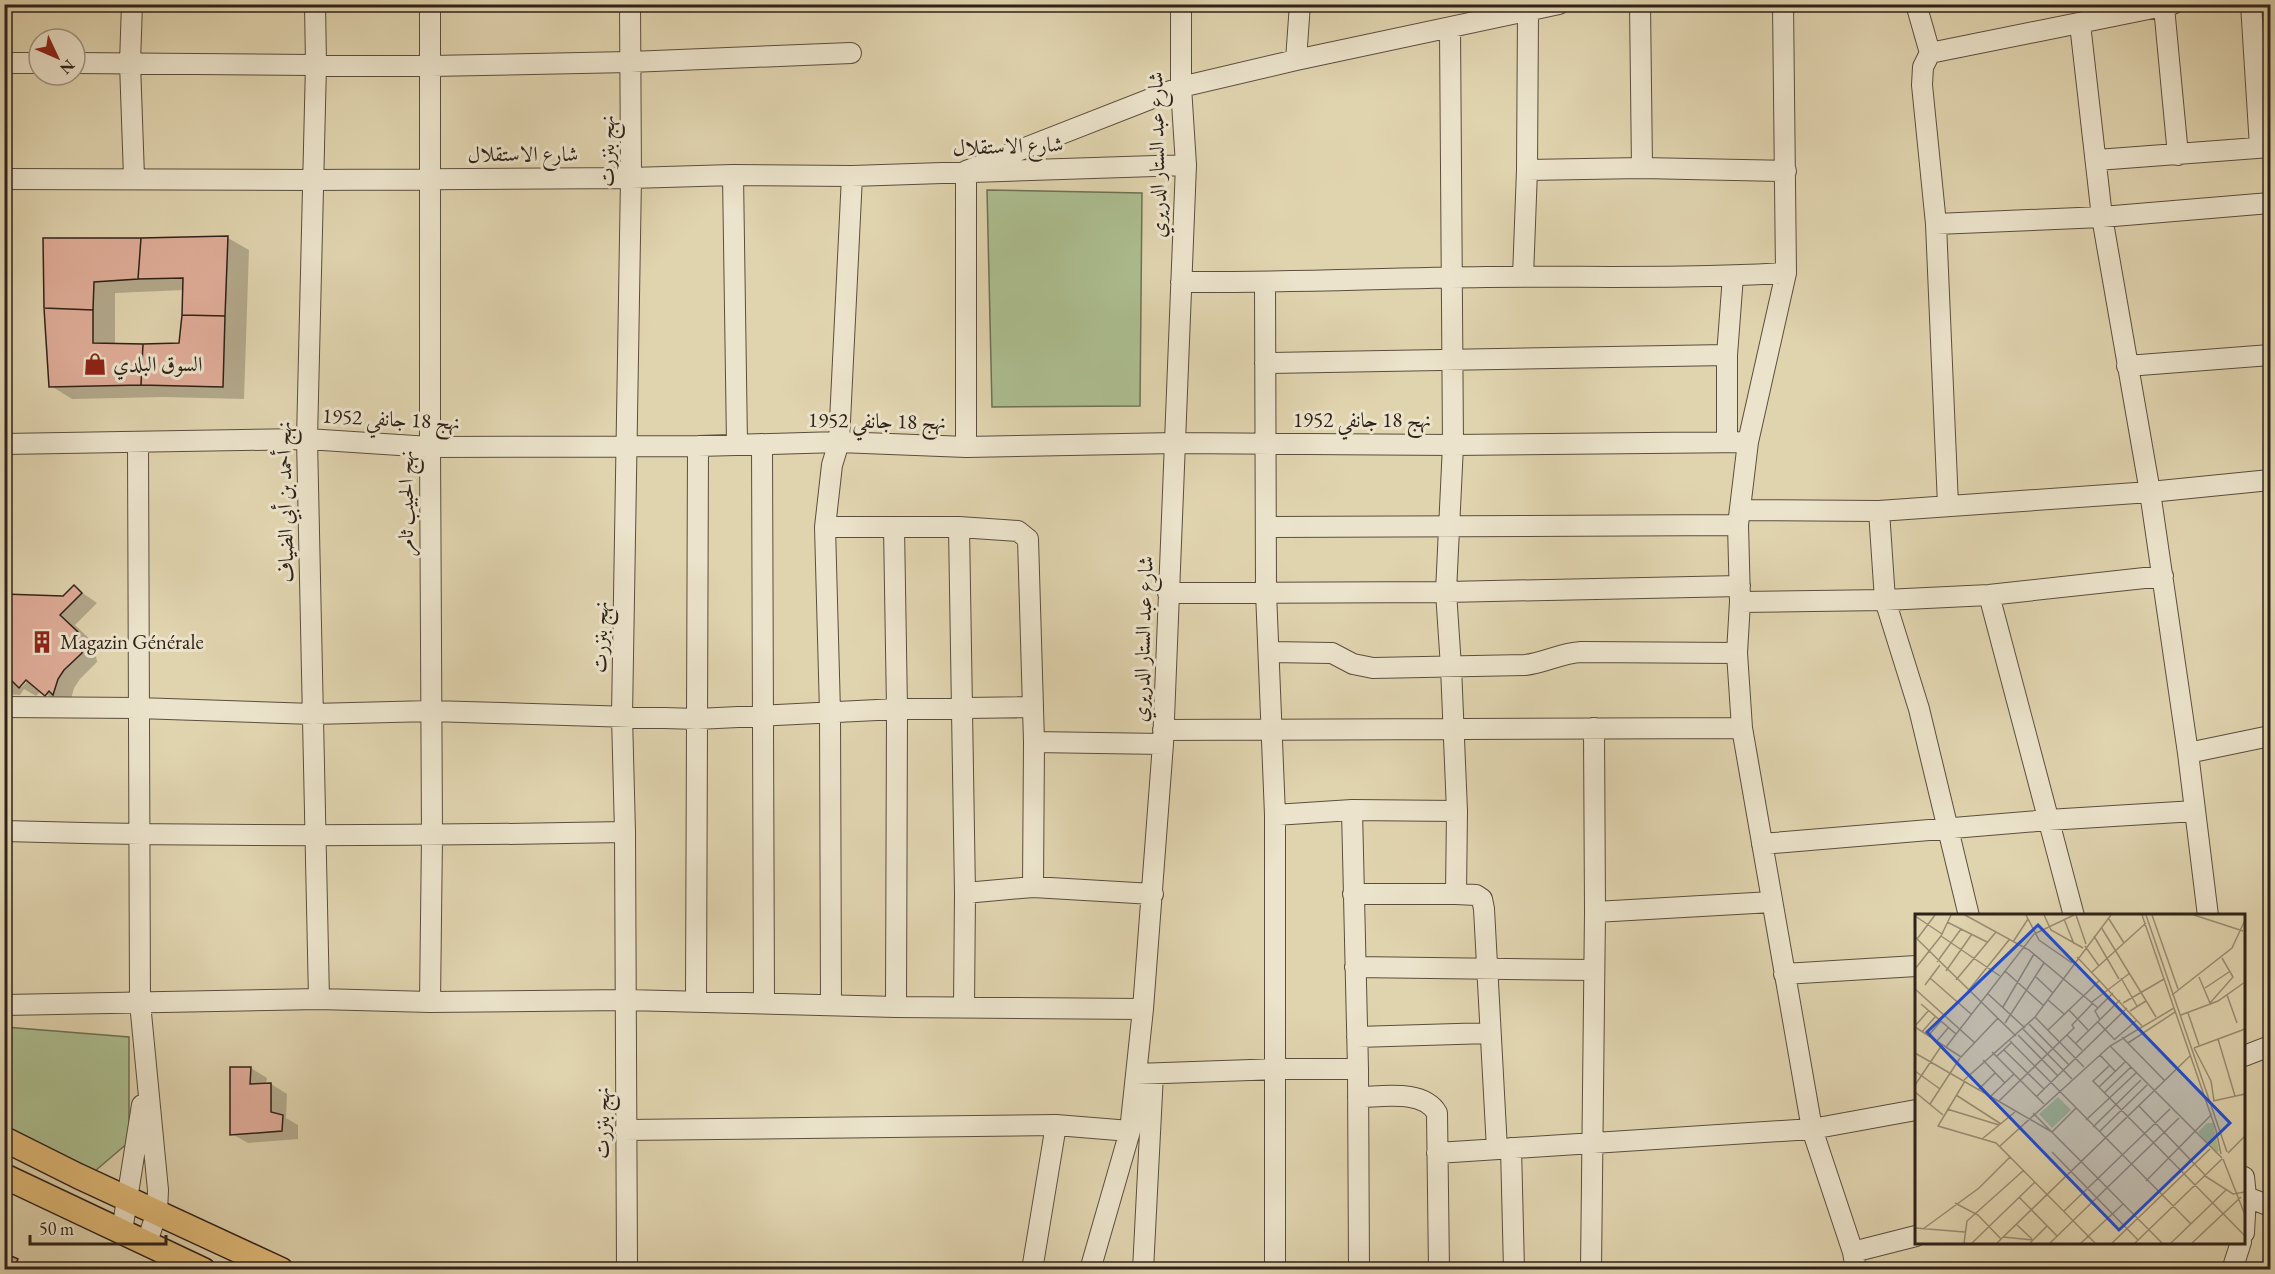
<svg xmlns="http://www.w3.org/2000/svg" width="2275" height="1274" viewBox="0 0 2275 1274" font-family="'EB Garamond',Amiri,serif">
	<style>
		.green { fill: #acbe90; stroke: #6e7054; stroke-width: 1.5 }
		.shadow { fill: #0003; fill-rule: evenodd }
		.building { fill: #e0ad99; stroke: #2f2219; stroke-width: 1.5 }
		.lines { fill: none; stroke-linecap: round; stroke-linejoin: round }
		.minor-casing { stroke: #5b4e3e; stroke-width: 22 }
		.major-casing { stroke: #2f2219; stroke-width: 27 }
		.minor { stroke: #ebe3cb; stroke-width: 20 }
		.major { stroke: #e0ba78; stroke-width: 24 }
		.labels { text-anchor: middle; stroke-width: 6; stroke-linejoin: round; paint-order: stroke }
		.street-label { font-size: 21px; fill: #2f2219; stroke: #ebe3cb }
		.poi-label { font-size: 21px; fill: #2f2219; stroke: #ebe3cb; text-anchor: start }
		.inset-road { fill: none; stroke: #998d73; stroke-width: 1.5 }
		.view { fill: #1d4ed8; fill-opacity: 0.15; stroke: #1d4ed8; stroke-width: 3 }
		.inset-edge { fill: none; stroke: #2f2219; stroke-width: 3 }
	</style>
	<rect width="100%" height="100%" fill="#e0d4af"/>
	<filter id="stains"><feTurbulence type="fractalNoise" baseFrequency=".00333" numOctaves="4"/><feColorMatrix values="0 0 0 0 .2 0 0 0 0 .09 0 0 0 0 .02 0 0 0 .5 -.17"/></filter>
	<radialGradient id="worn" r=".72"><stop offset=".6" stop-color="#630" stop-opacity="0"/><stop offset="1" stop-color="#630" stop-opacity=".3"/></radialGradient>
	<path class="green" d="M 987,190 L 1142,193 L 1140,406 L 992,407 Z
		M 5,1027 L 129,1037 L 129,1142 L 95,1171 L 5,1132 Z"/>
	<path class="shadow" d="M 228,238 L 249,250 L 244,399 L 164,397 L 72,399 L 51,386 L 45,240 ZM 184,290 L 181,345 L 115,345 L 115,293 Z
		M 74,587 L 97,603 L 75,625 L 94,643 L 97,662 L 80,679 L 74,688 L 70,703 L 61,704 L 41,691 L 36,696 L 24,689 L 20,695 L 4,694 L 4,596 L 64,597 ZM 30,673 L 33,675 L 22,687 L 18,687 Z
		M 251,1068 L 267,1078 L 266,1084 L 271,1084 L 287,1094 L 286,1118 L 298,1125 L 298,1139 L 248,1143 L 232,1134 Z
		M 17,1260 L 33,1269 L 4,1270 Z"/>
	<path class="building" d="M 228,236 L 225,316 L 182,315 L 183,278 L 138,279 L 141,238 Z
		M 43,238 L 141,238 L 138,279 L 94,282 L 93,310 L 44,308 Z
		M 44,308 L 93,310 L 93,343 L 143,344 L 141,385 L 49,387 Z
		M 182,315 L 225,316 L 223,387 L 141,385 L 143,344 L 179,343 Z
		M 74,585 L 82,593 L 60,615 L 78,632 L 82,653 L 64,670 L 58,679 L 53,695 L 49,691 L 45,696 L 26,680 L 19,688 L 10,679 L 4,685 L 4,594 L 63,596 Z
		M 230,1067 L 251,1067 L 250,1084 L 271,1083 L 271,1112 L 283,1115 L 282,1131 L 230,1135 Z
		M 4,1253 L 18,1259 L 13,1270 L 4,1270 Z"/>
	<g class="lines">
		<g class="minor-casing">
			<path id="minor" d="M 132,4 L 130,63 L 134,177
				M 315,4 L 316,64 L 307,439 L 319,999
				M 1640,4 L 1642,168
				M 1783,4 L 1786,273 L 1748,442 L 1738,525 L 1740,602 L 1737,653 L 1742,728 L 1812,1129 L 1853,1252 L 1856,1270
				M 1916,4 L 1930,53
				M 2251,4 L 2260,147
				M 2164,7 L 2178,155
				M 2080,24 L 2102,217 L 2150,492 L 2188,753 L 2208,916
				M 1450,29 L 1453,445 L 1446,592 L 1451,667 L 1457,811 L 1456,894
				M 1296,60 L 1300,4
				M 4,63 L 39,63
				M 75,63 L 431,66 L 630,62 L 851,53
				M 2097,160 L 2270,147
				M 1527,170 L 1642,168 L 1786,171
				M 733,175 L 737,444
				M 4,179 L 313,180 L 631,178 L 733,175 L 852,176 L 1186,165
				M 1936,224 L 2102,217 L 2270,203
				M 1523,277 L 1527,170 L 1528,12
				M 1181,282 C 1282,283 1384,278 1486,277 C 1586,276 1686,279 1786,273
				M 1265,283 L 1266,592 L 1275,815 L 1275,1270
				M 1265,363 L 1727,355
				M 2127,366 L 2270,355
				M 1727,440 L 1727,355 L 1733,276
				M 138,442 L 140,1003 L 158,1190 L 157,1212 L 147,1242
				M 4,444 L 307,439 L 430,447 L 698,446 L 839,442 L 966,447 L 1176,443 L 1453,445 L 1748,442
				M 762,444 L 764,1003
				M 966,447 L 966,171 L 1181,87 L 1296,60 L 1559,4
				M 1948,505 L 1936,224 L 1922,85 L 1923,67 L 1930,53 L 2173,4
				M 1741,510 L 1879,511 L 2150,492 L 2270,480
				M 1879,511 L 1885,600 L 1919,709 L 1969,916
				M 825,527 L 959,527 L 1018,531 L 1028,539 L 1034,742 L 1033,887
				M 894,527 L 897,709 L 896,1007
				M 959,527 L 965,893 L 964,1007
				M 1266,527 L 1738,525
				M 1168,593 L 1446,592 L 1740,586
				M 1989,595 L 2074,916
				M 1740,602 L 1885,600 L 1989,595 L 2163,576
				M 1269,652 L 1332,653 L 1353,664 L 1373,668 L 1525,665 C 1544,663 1561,653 1581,652 L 1737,653
				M 4,707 L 138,708 L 313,714 L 431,711 L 697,719 L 897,709 L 1033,707
				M 1163,730 L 1742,728
				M 1034,742 L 1163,744
				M 2188,753 L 2270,736
				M 1352,810 L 1358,1069 L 1359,1270
				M 1275,815 L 1352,810 L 1457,811
				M 4,831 C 211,837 418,836 625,832
				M 1762,844 L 2048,820 L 2195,811
				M 965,893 L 1033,887 L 1153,894
				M 1353,894 L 1456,894 L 1476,895 L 1482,899 L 1484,909 L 1497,1149
				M 1595,912 L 1772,902
				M 1355,967 L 1593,970
				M 1784,974 L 1916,966
				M 696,1000 L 698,446
				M 430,1002 L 432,836 L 430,447 L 430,4
				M 4,1005 L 319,999 L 430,1002 L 626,1000 L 896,1007 L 1143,1009
				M 831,1005 L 830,712 L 825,527 L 832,465 L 839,442 L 852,176
				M 1357,1037 L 1490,1033
				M 2244,1056 L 2270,1046
				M 1136,1074 L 1276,1069 L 1358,1069
				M 1358,1097 C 1382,1097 1423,1089 1437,1113 L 1439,1270
				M 625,1130 L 1056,1125 L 1130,1131
				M 1511,1148 L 1514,1270
				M 1437,1153 L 1812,1129 L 1916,1110
				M 2244,1177 L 2246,1196 L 2244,1233
				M 2244,1196 L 2270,1206
				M 122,1231 L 142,1105
				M 1853,1252 L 1916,1236
				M 627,1270 L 625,832 L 622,716 L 631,178 L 630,4
				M 1032,1270 L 1056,1125
				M 1090,1270 L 1130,1131 L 1143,1009 L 1163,744 L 1186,165 L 1181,87 L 1181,4
				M 1143,1270 L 1153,1074
				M 1591,1270 L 1595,912 L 1594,728
				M 2232,1270 L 2241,1242"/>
		</g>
		<g class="major-casing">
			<path id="major" d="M 4,1139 L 78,1176 L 281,1270
				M 4,1176 L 203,1270"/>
		</g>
		<use href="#minor" class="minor"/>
		<use href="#major" class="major"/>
	</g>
	<defs>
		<g id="shop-bare" transform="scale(1.8)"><path d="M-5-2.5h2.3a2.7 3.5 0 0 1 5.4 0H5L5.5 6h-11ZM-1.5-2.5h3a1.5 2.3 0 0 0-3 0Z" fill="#8f2418" stroke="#ebe3cb" stroke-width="2.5" paint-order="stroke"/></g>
		<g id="building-bare" transform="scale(1.8)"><path d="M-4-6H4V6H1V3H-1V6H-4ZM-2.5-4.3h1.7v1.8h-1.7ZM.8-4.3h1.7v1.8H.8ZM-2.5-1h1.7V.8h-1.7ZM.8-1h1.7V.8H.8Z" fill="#8f2418" stroke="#ebe3cb" stroke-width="2.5" paint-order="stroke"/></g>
	</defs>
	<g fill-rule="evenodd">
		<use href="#shop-bare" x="95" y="364"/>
		<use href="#building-bare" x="42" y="642"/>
	</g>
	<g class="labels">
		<g class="street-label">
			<text transform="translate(1008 146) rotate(-2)" y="7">شارع الاستقلال</text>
			<text transform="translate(607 151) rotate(-90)" y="7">نهج بنزرت</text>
			<text x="523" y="161">شارع الاستقلال</text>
			<text transform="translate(1157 155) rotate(-91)" y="7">شارع عبد الستار الدريري</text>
			<text transform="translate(391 419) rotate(3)" y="7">نهج 18 جانفي 1952</text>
			<text x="1362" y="427">نهج 18 جانفي 1952</text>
			<text transform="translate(877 421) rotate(1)" y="7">نهج 18 جانفي 1952</text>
			<text transform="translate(285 502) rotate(-91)" y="7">نهج أحمد بن أبي الضياف</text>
			<text transform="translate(406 503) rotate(-90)" y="7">نهج الحبيب ثامر</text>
			<text transform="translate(600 637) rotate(-89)" y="7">نهج بنزرت</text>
			<text transform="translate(1143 639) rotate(-88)" y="7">شارع عبد الستار الدريري</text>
			<text transform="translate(602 1123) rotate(-90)" y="7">نهج بنزرت</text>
		</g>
		<g class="poi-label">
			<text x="113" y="371">السوق البلدي</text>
			<text x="60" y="649">Magazin Générale</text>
		</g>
	</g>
	<g transform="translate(1915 914)">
		<rect width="330" height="330" fill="#e0d4af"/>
		<path d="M 143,183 L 156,196 L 137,214 L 124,200 ZM 292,209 L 298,209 L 304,237 L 301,239 L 283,218 Z" fill="#acbe90"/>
		<path class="inset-road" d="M 50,1 L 114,36 L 183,94M 111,1 L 124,26 L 157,49M 129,1 L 136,16 L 168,34M 161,1 L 171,30M 227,1 L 301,216 L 306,240M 231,1 L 312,238M 237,1 L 263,75M 279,1 L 328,17M 0,2 L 27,20M 149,5 L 159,30M 194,5 L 209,29M 32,8 L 72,28M 186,13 L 241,103M 26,22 L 85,62M 179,22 L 204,65M 0,23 L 101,122M 2,25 L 20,1M 98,28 L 113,5M 170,32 L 184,52M 162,43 L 227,112M 22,48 L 46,15M 0,55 L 26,22 L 36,1M 31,57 L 57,20M 90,57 L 129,92M 177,58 L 231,9M 121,63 L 138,79M 284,63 L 295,89M 15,64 L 56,100M 206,64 L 222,92M 41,66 L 81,18M 10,71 L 25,51M 290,74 L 314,58M 0,75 L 60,129M 53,77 L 94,26M 72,79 L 110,114M 257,81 L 317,34 L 330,6M 312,81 L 322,109M 133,86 L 149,100M 177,88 L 215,59M 208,89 L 249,65M 295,89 L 318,63 L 307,44M 6,90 L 41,120M 88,93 L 119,40M 154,96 L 173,116M 215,97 L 231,87M 273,99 L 284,131M 266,101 L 303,87 L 330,68M 120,103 L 169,153M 185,106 L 180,97 L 198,79M 183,108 L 200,126M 90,109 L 129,49M 114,110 L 154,151M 0,112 L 14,96M 0,113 L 46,143 L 83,104M 108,115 L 157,165M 133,116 L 185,66M 7,118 L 21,102M 103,121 L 143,162M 152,121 L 167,136M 13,122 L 26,107M 207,123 L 250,167M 200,125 L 222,106M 303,125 L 320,182M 22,127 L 34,113M 95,127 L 276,310M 213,129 L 260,98M 160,130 L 205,86M 195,132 L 307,244M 31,133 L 119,20 L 159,1M 279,134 L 296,167 L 299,187M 279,134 L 330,115M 89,136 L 129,175M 77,138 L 129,190M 0,139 L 137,218 L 161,194M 185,141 L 200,157M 82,142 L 96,129M 68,146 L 90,169M 194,152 L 178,167 L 330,322M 0,157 L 25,175M 49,166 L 120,103 L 196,1M 0,171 L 27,131M 184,173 L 210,148M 64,175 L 80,159M 0,178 L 28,201M 190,178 L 216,153M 41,181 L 86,210M 76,182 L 99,160M 122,182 L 212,94M 84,187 L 159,114 L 157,111 L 178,89M 298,187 L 330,180M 15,190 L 45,144M 224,192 L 290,261M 32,195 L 84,211M 118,199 L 247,329M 171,206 L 221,159M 178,213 L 226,166M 184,218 L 232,171M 67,225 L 100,198M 85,232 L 195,132 L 259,94M 137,238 L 223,326M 313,239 L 330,222M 95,243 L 180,329M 308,245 L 330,301M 290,262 L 318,280 L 330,278M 231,267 L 297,200M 104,283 L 142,322M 40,289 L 63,301 L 86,325M 149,297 L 255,195M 101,310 L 117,325M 0,314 L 50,318M 8,315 L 64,274 L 95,243 L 81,229 L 23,212 L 50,167M 88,323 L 118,326M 49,329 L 52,307 L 109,256M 57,329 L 120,268M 82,329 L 276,141M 115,329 L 132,312M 135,329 L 264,204M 166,329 L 208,290M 197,329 L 295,235M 220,329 L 307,245M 256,329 L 311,276M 277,329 L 326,283"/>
		<path class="view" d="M 123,11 L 315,209 L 204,316 L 12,118 Z"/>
		<rect width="330" height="330" class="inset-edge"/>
	</g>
	<rect width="2275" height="1274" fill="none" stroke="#e0d4af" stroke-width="24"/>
	<rect x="6" y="6" width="2263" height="1262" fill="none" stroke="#2f2219" stroke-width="3"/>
	<rect x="12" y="12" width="2251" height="1250" fill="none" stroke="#2f2219" stroke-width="1.5"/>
	<g transform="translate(57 57) rotate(134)"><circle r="28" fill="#ebe3cb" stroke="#a09684" stroke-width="1.5"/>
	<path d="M0-4.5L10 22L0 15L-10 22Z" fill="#8f2418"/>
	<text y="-9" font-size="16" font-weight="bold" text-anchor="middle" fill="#2f2219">N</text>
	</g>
	<path d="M30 1235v9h136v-9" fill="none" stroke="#2f2219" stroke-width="3"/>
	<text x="39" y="1235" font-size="18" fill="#2f2219" stroke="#ebe3cb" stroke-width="4.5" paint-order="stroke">50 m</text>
	<rect width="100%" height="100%" filter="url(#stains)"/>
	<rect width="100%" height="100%" fill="url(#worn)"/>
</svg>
